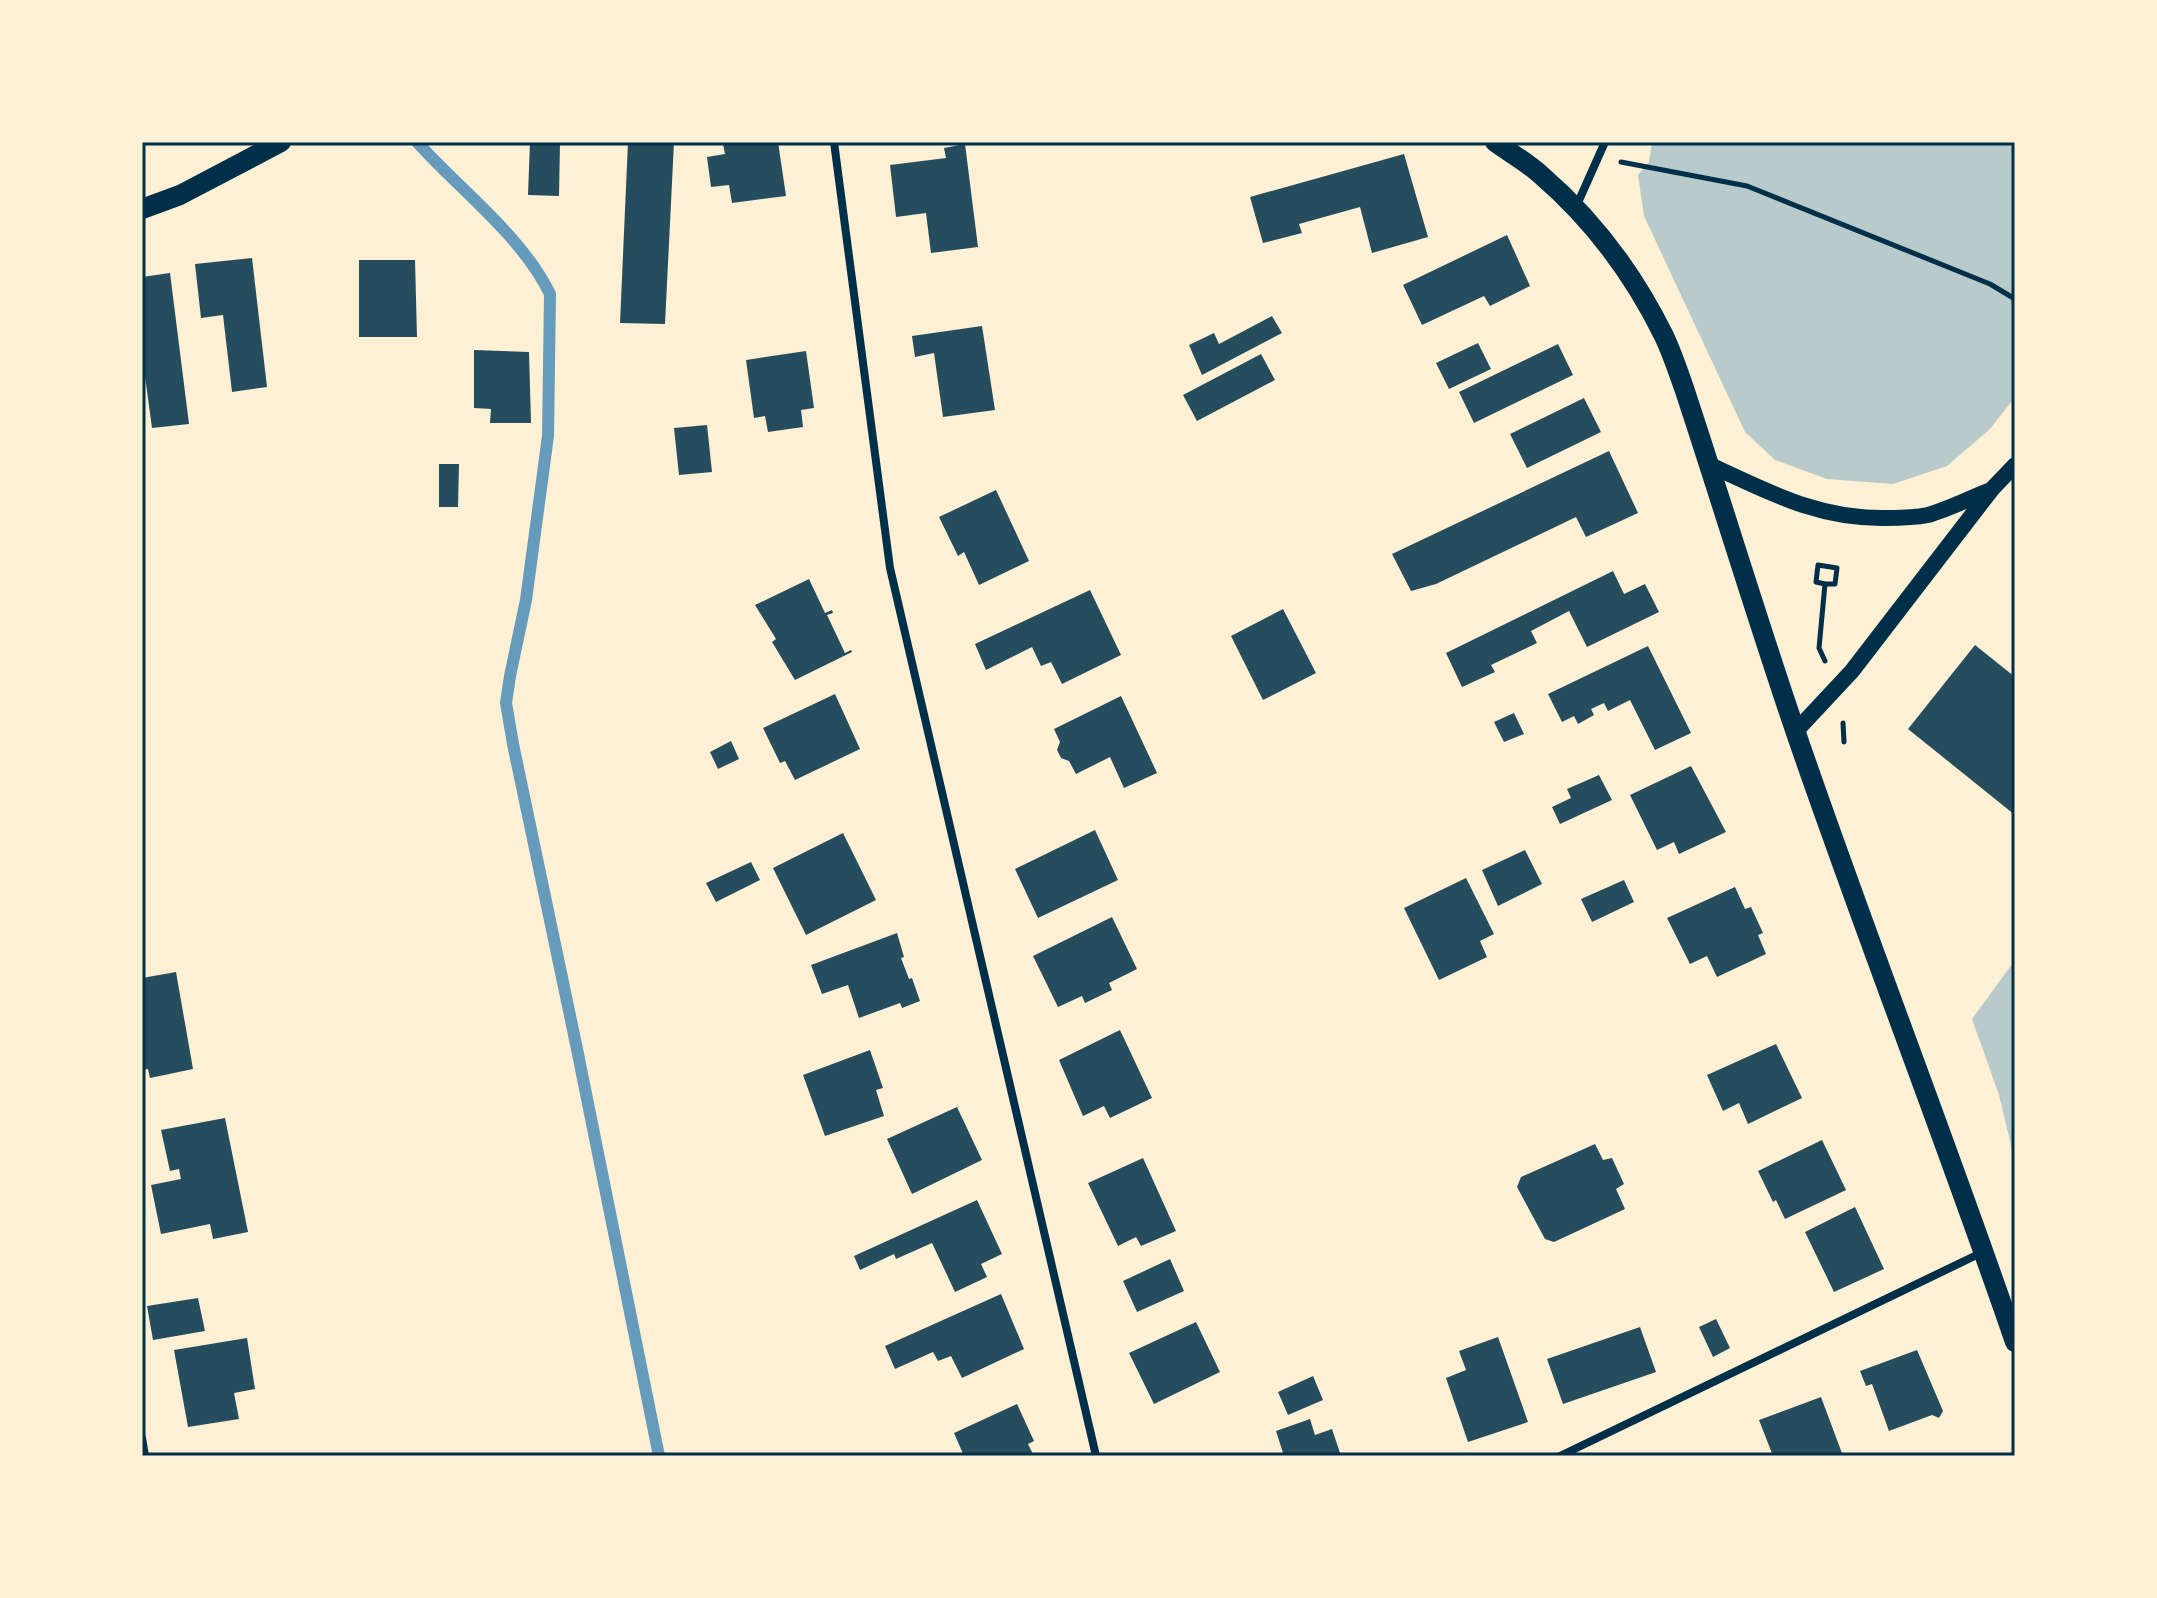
<svg xmlns="http://www.w3.org/2000/svg" width="2157" height="1598" viewBox="0 0 2157 1598" font-family="Poppins,sans-serif">
	<style>
		.green { fill: #b9caca }
		.lines { fill: none; stroke-linecap: round; stroke-linejoin: round }
		.stream { stroke: #669bbc; stroke-width: 12 }
		.building { fill: #264d5e }
		.path { stroke: #003049; stroke-width: 5 }
		.minor { stroke: #003049; stroke-width: 8 }
		.secondary { stroke: #003049; stroke-width: 16 }
		.primary { stroke: #003049; stroke-width: 20 }
		.neatline { fill: none; stroke: #003049; stroke-width: 3 }
	</style>
	<rect width="100%" height="100%" fill="#fdf0d5"/>
	<path class="green" d="M 1652,142 L 2015,142 L 2015,397 L 1990,429 L 1947,466 L 1893,484 L 1827,479 L 1775,460 L 1745,432 L 1644,216 L 1638,175 L 1649,162 Z
		M 2015,960 L 2015,1162 L 1999,1095 L 1972,1019 Z"/>
	<g class="lines">
		<path class="stream" d="M 417,142 C 460,190 522,236 550,294 L 548,436 L 526,600 L 510,676 L 506,703 L 513,744 L 577,1049 L 659,1456"/>
	</g>
	<path class="building" d="M 530,142 L 560,142 L 559,196 L 528,195 Z
		M 628,142 L 674,142 L 665,324 L 620,323 Z
		M 739,142 L 778,142 L 786,196 L 732,203 L 729,185 L 711,187 L 707,157 L 725,154 L 723,144 Z
		M 965,144 L 978,247 L 931,253 L 926,213 L 896,217 L 890,165 L 946,158 L 944,148 Z
		M 1404,154 L 1428,237 L 1372,253 L 1360,207 L 1299,224 L 1302,233 L 1263,243 L 1250,197 Z
		M 1507,235 L 1530,286 L 1490,306 L 1484,296 L 1422,325 L 1403,285 Z
		M 252,258 L 267,387 L 232,392 L 223,315 L 201,318 L 195,264 Z
		M 359,260 L 415,260 L 417,337 L 359,337 Z
		M 170,273 L 189,424 L 152,428 L 144,369 L 142,370 L 142,277 Z
		M 1272,316 L 1282,333 L 1202,375 L 1189,345 L 1214,333 L 1219,344 Z
		M 982,326 L 995,410 L 943,417 L 934,353 L 915,357 L 912,336 Z
		M 1478,343 L 1491,369 L 1449,389 L 1436,363 Z
		M 1558,344 L 1573,375 L 1474,423 L 1459,392 Z
		M 474,350 L 529,352 L 531,423 L 490,423 L 491,409 L 474,408 Z
		M 806,351 L 814,408 L 801,410 L 803,427 L 768,432 L 765,416 L 754,418 L 746,360 Z
		M 1261,354 L 1275,380 L 1197,421 L 1183,395 Z
		M 1584,398 L 1601,432 L 1527,468 L 1510,434 Z
		M 707,425 L 712,472 L 679,475 L 674,428 Z
		M 1609,451 L 1638,513 L 1586,537 L 1576,517 L 1436,584 L 1411,591 L 1392,554 Z
		M 439,464 L 459,464 L 458,507 L 439,507 Z
		M 996,490 L 1029,561 L 979,585 L 964,552 L 958,556 L 939,517 Z
		M 1613,571 L 1624,594 L 1645,584 L 1659,612 L 1587,647 L 1569,611 L 1531,631 L 1537,643 L 1491,665 L 1495,672 L 1462,687 L 1446,653 Z
		M 809,579 L 825,613 L 832,610 L 833,613 L 827,615 L 845,653 L 851,650 L 852,652 L 795,680 L 772,642 L 776,639 L 755,605 Z
		M 1090,590 L 1121,655 L 1062,684 L 1051,662 L 1041,666 L 1032,647 L 986,670 L 975,644 Z
		M 1283,609 L 1316,673 L 1263,700 L 1231,636 Z
		M 1975,645 L 2015,677 L 2015,815 L 1908,729 Z
		M 1648,646 L 1691,733 L 1655,750 L 1630,700 L 1608,711 L 1604,703 L 1591,709 L 1594,715 L 1578,724 L 1574,716 L 1562,722 L 1548,694 Z
		M 835,694 L 860,749 L 795,780 L 785,761 L 780,763 L 763,728 Z
		M 1121,696 L 1157,773 L 1124,788 L 1110,757 L 1076,774 L 1069,761 L 1061,758 L 1057,750 L 1060,742 L 1054,729 Z
		M 1514,713 L 1524,734 L 1504,742 L 1494,722 Z
		M 731,741 L 739,759 L 718,769 L 710,752 Z
		M 1691,766 L 1726,832 L 1679,854 L 1674,842 L 1657,850 L 1630,795 Z
		M 1599,775 L 1612,800 L 1560,824 L 1552,807 L 1571,798 L 1567,789 Z
		M 1095,830 L 1118,880 L 1038,918 L 1015,869 Z
		M 843,833 L 876,900 L 806,935 L 773,868 Z
		M 1525,850 L 1542,884 L 1498,906 L 1482,870 Z
		M 751,862 L 760,880 L 716,902 L 706,883 Z
		M 1466,878 L 1494,934 L 1480,941 L 1487,957 L 1439,980 L 1404,908 Z
		M 1624,880 L 1634,902 L 1592,922 L 1581,899 Z
		M 1735,887 L 1745,909 L 1751,907 L 1763,933 L 1758,935 L 1766,954 L 1717,977 L 1707,956 L 1690,964 L 1667,918 Z
		M 1112,917 L 1137,969 L 1109,983 L 1112,990 L 1085,1003 L 1082,996 L 1058,1007 L 1033,956 Z
		M 897,933 L 904,957 L 901,958 L 909,979 L 912,978 L 920,1001 L 902,1008 L 900,1003 L 859,1018 L 848,985 L 822,994 L 811,965 Z
		M 176,972 L 193,1069 L 150,1078 L 148,1069 L 142,1070 L 142,978 Z
		M 1120,1030 L 1152,1098 L 1110,1118 L 1104,1106 L 1083,1116 L 1059,1060 Z
		M 1776,1044 L 1802,1098 L 1748,1124 L 1739,1103 L 1723,1111 L 1707,1075 Z
		M 870,1050 L 883,1088 L 876,1090 L 884,1116 L 825,1136 L 803,1075 Z
		M 957,1107 L 982,1160 L 912,1194 L 887,1139 Z
		M 225,1118 L 248,1232 L 213,1239 L 210,1224 L 161,1234 L 151,1185 L 181,1179 L 179,1169 L 170,1171 L 161,1130 Z
		M 1822,1140 L 1846,1190 L 1785,1219 L 1776,1200 L 1773,1202 L 1758,1171 Z
		M 1595,1144 L 1603,1160 L 1612,1158 L 1624,1184 L 1616,1189 L 1625,1209 L 1554,1242 L 1545,1239 L 1517,1187 L 1521,1177 Z
		M 1143,1158 L 1176,1231 L 1141,1246 L 1136,1237 L 1118,1246 L 1088,1183 Z
		M 977,1200 L 1002,1254 L 981,1264 L 987,1277 L 955,1292 L 932,1243 L 896,1259 L 894,1254 L 860,1270 L 854,1256 Z
		M 1855,1207 L 1884,1269 L 1834,1292 L 1805,1232 Z
		M 1170,1259 L 1184,1291 L 1137,1312 L 1123,1281 Z
		M 1001,1294 L 1024,1349 L 962,1378 L 951,1356 L 938,1361 L 933,1352 L 895,1369 L 885,1346 Z
		M 198,1298 L 205,1331 L 153,1340 L 147,1306 Z
		M 1716,1319 L 1730,1348 L 1713,1357 L 1699,1327 Z
		M 1196,1322 L 1220,1372 L 1154,1404 L 1129,1353 Z
		M 1640,1327 L 1656,1372 L 1563,1404 L 1547,1359 Z
		M 1498,1337 L 1528,1422 L 1468,1442 L 1446,1378 L 1466,1370 L 1459,1351 Z
		M 247,1338 L 255,1389 L 234,1393 L 239,1419 L 188,1427 L 174,1350 Z
		M 1917,1350 L 1943,1411 L 1939,1418 L 1932,1415 L 1889,1431 L 1872,1384 L 1866,1386 L 1860,1371 Z
		M 1313,1376 L 1323,1400 L 1288,1415 L 1278,1392 Z
		M 1821,1397 L 1843,1456 L 1773,1456 L 1759,1420 Z
		M 1017,1404 L 1034,1441 L 1028,1444 L 1034,1456 L 964,1456 L 954,1433 Z
		M 1310,1419 L 1315,1435 L 1332,1429 L 1341,1456 L 1284,1456 L 1276,1431 Z"/>
	<g class="lines">
		<path class="path" d="M 1621,162 L 1747,186 L 1990,284 L 2015,299
			M 1825,584 L 1816,582 L 1818,565 L 1837,568 L 1835,584 L 1825,584 L 1819,648 L 1825,661
			M 1843,723 L 1844,742"/>
		<path class="minor" d="M 834,142 L 890,568 L 1096,1456
			M 1576,207 L 1605,142
			M 142,1438 L 145,1456
			M 1560,1456 L 1983,1252"/>
		<path class="secondary" d="M 1710,465 C 1769,492 1817,519 1885,518 C 1899,518 1913,518 1928,515 C 1949,509 1970,498 1991,490
			M 1796,731 L 1852,671 L 1992,489 L 2015,465"/>
		<path class="primary" d="M 1495,142 C 1510,153 1527,162 1541,175 C 1592,219 1634,275 1664,336 C 1672,353 1678,371 1684,388 C 1722,503 1757,619 1796,733 C 1866,937 1945,1138 2015,1342
			M 142,209 L 180,195 L 281,142"/>
	</g>
	<rect width="2157" height="1598" fill="none" stroke="#fdf0d5" stroke-width="288"/>
	<rect x="144" y="144" width="1869" height="1310" class="neatline"/>
</svg>
